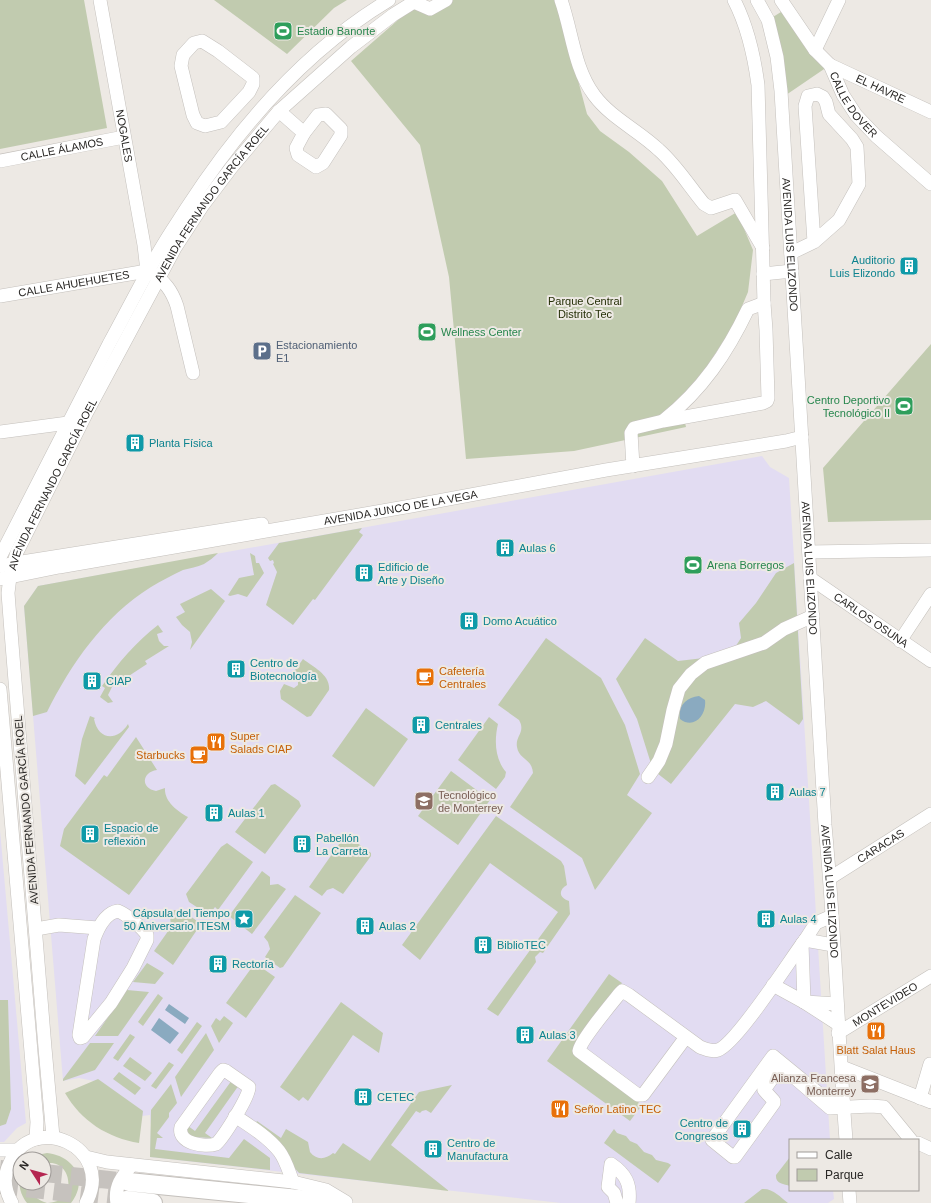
<svg xmlns="http://www.w3.org/2000/svg" width="931" height="1203" viewBox="0 0 931 1203" font-family="Arial,sans-serif">
	<style>
		.industrial { fill: #e2dcf2 }
		.green { fill: #c1cbaf }
		.water { fill: #8aaac0 }
		.lines { fill: none; stroke-linecap: round; stroke-linejoin: round }
		.highway-tunnel { stroke: #c6c2be; stroke-width: 18; stroke-dasharray: 18 9; stroke-linecap: butt }
		.minor-casing { stroke: #c4c0bc; stroke-width: 14 }
		.highway-casing { stroke: #c4c0bc; stroke-width: 20 }
		.minor { stroke: #fff; stroke-width: 13 }
		.highway { stroke: #fff; stroke-width: 18 }
		.labels { text-anchor: middle; stroke-width: 4; stroke-linejoin: round; paint-order: stroke }
		.leisure-label { font-size: 11px; fill: #27864d; stroke: #ede9e4; text-anchor: start }
		.street-label { font-size: 11px; fill: #292725; stroke: #ede9e4 }
		.culture-label { font-size: 11px; fill: #0d838f; stroke: #ede9e4; text-anchor: start }
		.park-label { font-size: 11px; fill: #263008; stroke: #ede9e4 }
		.service-label { font-size: 11px; fill: #4e5e75; stroke: #ede9e4; text-anchor: start }
		.food-label { font-size: 11px; fill: #c56008; stroke: #ede9e4; text-anchor: start }
		.education-label { font-size: 11px; fill: #785e54; stroke: #ede9e4; text-anchor: start }
	</style>
	<rect width="100%" height="100%" fill="#ede9e4"/>
	<path class="industrial" d="M 762,456 L 770,467 L 789,478 L 830,1140 L 790,1140 L 790,1190 L 833,1190 L 834,1199 L 828,1203 L 561,1203 L 150,1157 L 151,1125 L 150,1115 L 142,1116 L 128,1111 L 100,1090 L 94,1081 L 79,1078 L 63,1081 L 24,606 L 38,586 Z
		M 0,830 L 26,1123 L 17,1128 L 4,1142 L 0,1142 Z"/>
	<path class="green" d="M 0,0 L 84,0 L 107,128 L 0,149 Z
		M 214,0 L 347,0 L 334,8 L 287,54 Z
		M 436,0 L 555,0 L 561,16 L 587,114 L 600,131 L 629,152 L 662,181 L 697,236 L 737,212 L 753,250 L 748,292 L 734,325 L 702,374 L 680,401 L 686,427 L 574,451 L 466,459 L 449,277 L 420,145 L 351,61 L 406,13 Z
		M 781,12 L 790,14 L 830,65 L 786,95 L 768,20 Z
		M 931,344 L 931,520 L 828,522 L 823,468 Z
		M 362,528 L 359,532 L 363,535 L 315,600 L 313,599 L 293,625 L 266,605 L 277,572 L 273,564 L 274,563 L 273,560 L 270,561 L 268,558 L 279,543 Z
		M 218,553 C 214,557 209,561 204,564 C 197,567 190,568 183,570 C 172,575 161,581 151,587 C 104,616 71,664 47,712 L 33,716 L 24,606 L 38,586 Z
		M 250,553 L 255,556 L 256,563 L 259,563 L 264,573 L 247,597 L 238,594 L 230,596 L 228,595 L 239,578 L 254,575 Z
		M 794,563 L 803,719 L 799,725 L 766,701 L 753,707 L 735,704 L 671,784 L 653,770 L 637,719 L 616,679 L 645,638 L 678,661 L 730,655 L 741,638 L 739,623 L 756,603 L 776,573 Z
		M 211,589 L 225,601 L 190,650 L 192,642 L 190,632 L 182,625 L 176,617 L 185,612 L 180,604 Z
		M 158,625 L 163,632 L 157,634 L 159,641 L 164,646 L 169,646 L 145,661 L 147,664 L 112,687 L 108,695 L 113,702 L 108,703 L 100,697 L 105,688 L 102,686 C 118,663 136,642 158,625 Z
		M 546,638 L 601,678 L 625,725 L 640,774 L 627,795 L 652,813 L 595,890 L 582,858 L 510,807 L 533,773 C 532,758 519,760 517,747 C 515,736 526,732 519,720 L 498,705 Z
		M 303,659 C 313,667 331,675 329,690 L 311,716 L 307,717 L 281,699 L 280,691 L 284,684 L 294,688 L 298,685 L 298,678 L 293,673 Z
		M 366,708 L 408,739 L 374,787 L 332,756 Z
		M 90,716 L 95,718 L 94,719 C 98,740 117,742 128,724 L 129,727 L 85,785 L 75,776 L 82,739 Z
		M 489,717 L 498,724 C 494,741 495,759 506,772 L 505,777 L 496,789 L 458,760 Z
		M 136,737 L 157,770 C 142,772 140,788 156,791 L 165,788 C 164,801 177,811 188,817 L 129,895 L 60,846 L 64,829 L 104,775 L 107,777 Z
		M 451,771 L 490,800 L 458,845 L 418,816 Z
		M 275,784 L 299,801 L 301,806 L 265,854 L 235,832 L 271,785 Z
		M 496,816 L 561,861 L 564,866 L 567,885 C 558,890 559,898 569,901 L 570,914 L 543,953 L 540,952 L 535,957 L 536,962 L 498,1016 L 487,1009 L 558,912 L 490,863 L 420,960 L 402,945 Z
		M 344,837 L 349,837 L 371,853 L 371,856 L 343,894 L 333,888 L 327,890 L 322,896 L 309,887 Z
		M 227,843 L 253,862 L 218,910 L 215,907 L 209,915 L 189,902 L 186,894 L 221,847 Z
		M 262,871 L 270,877 L 270,885 L 278,884 L 286,889 L 252,934 L 229,916 Z
		M 295,895 L 321,913 L 283,967 L 280,968 L 265,957 L 270,949 L 268,942 L 264,937 Z
		M 174,910 L 182,910 L 201,924 L 173,965 L 154,951 L 171,927 L 170,916 Z
		M 147,963 L 164,973 L 155,984 L 133,982 Z
		M 255,963 L 275,977 L 246,1018 L 226,1003 Z
		M 609,974 L 622,983 L 575,1046 L 577,1057 L 642,1105 L 630,1121 L 547,1061 Z
		M 127,990 L 149,992 L 118,1036 L 95,1036 Z
		M 158,994 L 163,998 L 143,1026 L 138,1022 Z
		M 0,1000 L 8,1000 L 11,1109 L 6,1124 L 0,1126 Z
		M 341,1002 L 383,1033 L 379,1053 L 353,1035 L 308,1101 L 303,1097 L 299,1101 L 280,1087 Z
		M 224,1016 L 233,1023 L 219,1043 L 211,1026 L 216,1018 L 220,1021 Z
		M 197,1022 L 202,1026 L 182,1054 L 177,1050 Z
		M 206,1033 L 214,1050 L 181,1097 L 175,1077 Z
		M 130,1034 L 135,1037 L 118,1061 L 113,1058 Z
		M 90,1043 L 114,1043 L 95,1070 L 63,1081 L 63,1079 Z
		M 130,1057 L 152,1073 L 145,1081 L 123,1066 Z
		M 169,1062 L 174,1065 L 156,1089 L 151,1086 Z
		M 119,1072 L 141,1088 L 135,1095 L 113,1079 Z
		M 98,1079 L 143,1111 L 139,1143 C 108,1138 81,1121 65,1093 Z
		M 232,1080 L 239,1085 L 205,1133 L 212,1138 L 192,1137 L 188,1133 L 187,1129 L 188,1126 L 195,1131 Z
		M 171,1084 L 177,1103 L 169,1113 L 169,1117 L 157,1133 L 163,1138 L 157,1138 L 155,1149 L 229,1158 L 244,1139 L 270,1158 L 270,1170 L 150,1157 L 151,1110 Z
		M 452,1085 L 431,1113 L 426,1110 L 422,1111 L 420,1113 L 416,1111 L 391,1145 L 449,1191 L 299,1173 L 255,1124 L 257,1121 L 281,1138 L 286,1129 L 308,1142 L 310,1152 C 316,1160 325,1160 333,1153 L 335,1154 L 343,1143 L 370,1161 L 419,1092 Z
		M 614,1129 L 617,1133 L 626,1136 L 630,1141 L 637,1144 L 644,1152 L 652,1155 L 656,1160 L 668,1163 L 671,1165 L 658,1183 L 604,1143 Z
		M 47,1153 C 74,1156 89,1180 71,1203 L 48,1203 C 80,1201 71,1156 44,1164 L 44,1159 L 32,1159 L 37,1155 Z
		M 790,1157 L 790,1186 C 784,1184 775,1184 776,1175 Z
		M 20,1176 L 20,1183 L 29,1183 C 30,1194 37,1200 47,1203 L 27,1203 C 21,1195 18,1186 20,1176 Z
		M 762,1189 C 773,1188 780,1197 788,1203 L 744,1203 Z"/>
	<path class="water" d="M 699,696 L 705,700 C 707,715 694,730 680,719 C 678,705 686,698 699,696 Z
		M 169,1004 L 189,1018 L 185,1024 L 165,1010 Z
		M 159,1018 L 179,1033 L 170,1044 L 151,1030 Z"/>
	<g class="lines">
		<path class="highway-tunnel" d="M 0,1169 L 20,1171
			M 44,1173 L 129,1182
			M 0,1185 L 126,1200"/>
		<g class="minor-casing">
			<g id="minor">
				<path id="s1" d="M 100,0 L 144,245 L 147,271"/>
				<path d="M 561,0 C 572,31 574,68 594,95 C 611,118 638,130 659,150 C 677,166 689,186 704,204 L 711,208 L 735,200 L 763,248"/>
				<path id="s2" d="M 757,0 L 768,20 L 777,57 L 781,91 L 825,825 C 835,930 838,1035 846,1140"/>
				<path id="s3" d="M 781,0 L 815,50 L 830,65 L 843,95 L 856,115 L 876,136 L 931,184"/>
				<path d="M 414,2 L 430,9 L 446,0"/>
				<path d="M 202,41 L 218,51 L 253,78 L 253,84 L 249,92 L 221,122 L 205,126 L 197,123 L 193,115 L 181,66 L 183,55 L 194,43 Z"/>
				<path d="M 815,50 L 839,0"/>
				<path id="s4" d="M 830,65 L 931,112"/>
				<path d="M 279,111 L 304,133"/>
				<path d="M 326,114 L 341,129 L 341,135 L 323,163 L 316,167 L 298,155 L 296,148 L 304,133 L 318,115 Z"/>
				<path id="s5" d="M 0,161 L 124,137"/>
				<path d="M 791,253 L 814,242 L 839,220 L 859,184 L 857,147 L 852,139 L 829,114 L 826,102 L 823,97 L 817,94 L 808,96 L 805,106 L 814,242"/>
				<path d="M 151,273 C 165,281 172,291 177,306 L 193,373"/>
				<path d="M 763,274 L 792,271"/>
				<path id="s6" d="M 0,296 L 147,271"/>
				<path d="M 664,420 C 702,390 727,353 748,309 L 764,303"/>
				<path d="M 0,432 L 68,423"/>
				<path d="M 633,466 L 631,433 L 634,428 L 663,421 L 763,403 L 767,401 L 768,398 L 766,330 L 764,303 L 758,85 C 754,55 748,27 734,0"/>
				<path d="M 809,552 L 931,550"/>
				<path d="M 0,557 C 37,486 72,415 109,344 C 126,313 142,281 160,250 C 168,236 177,223 186,209 C 239,127 304,51 389,0"/>
				<path d="M 0,566 L 22,562 L 262,524"/>
				<path id="s7" d="M 810,578 L 931,661"/>
				<path id="s8" d="M 0,579 L 59,567 L 411,506 L 606,470 L 786,441 L 802,437"/>
				<path d="M 900,641 L 931,594"/>
				<path d="M 0,689 L 37,1122 L 36,1139"/>
				<path d="M 648,777 L 659,761 L 666,744 L 673,710 L 679,689 L 691,674 L 705,663 L 764,643 L 784,629 L 813,616"/>
				<path id="s9" d="M 830,878 L 931,814"/>
				<path d="M 118,911 C 126,914 143,928 147,935 L 147,940 L 133,968 L 111,1003 L 83,1037 L 80,1038 L 79,1035 L 94,939 C 98,928 105,913 118,911 Z"/>
				<path d="M 36,929 L 59,925 L 98,928"/>
				<path d="M 805,940 L 816,923 L 832,916"/>
				<path d="M 773,985 L 804,1002 L 802,944 L 805,940 L 833,945"/>
				<path d="M 804,1002 L 838,1024"/>
				<path d="M 805,1002 L 837,1004"/>
				<path id="s10" d="M 838,1033 L 931,976"/>
				<path d="M 686,1037 L 643,1095 L 638,1095 L 579,1051 C 580,1041 612,1003 620,993 L 622,991 L 629,995 L 700,1047 C 706,1049 712,1052 718,1050 C 736,1044 788,963 802,944"/>
				<path d="M 842,1067 L 931,1102"/>
				<path d="M 223,1070 L 226,1071 L 249,1087 C 251,1094 223,1138 216,1144 C 204,1148 177,1143 181,1127 L 220,1073 Z"/>
				<path d="M 920,1098 L 930,1064"/>
				<path d="M 843,1101 L 828,1101 L 773,1056 L 712,1140 L 733,1157 L 735,1157 L 774,1103 L 774,1101 L 764,1090 L 781,1066 L 830,1108 L 871,1106 L 884,1107 L 911,1140"/>
				<path d="M 235,1116 C 250,1126 268,1137 279,1151 C 286,1160 289,1172 293,1182"/>
				<path id="s11" d="M 53,1137 L 45,1048 L 11,632 L 8,593 L 10,577 L 17,552 L 86,414 L 175,248 L 203,205 L 231,168 L 279,111 L 351,47 L 393,15 L 417,0"/>
				<path d="M 918,1143 L 931,1149"/>
				<path d="M 0,1150 L 18,1150"/>
				<path d="M 86,1157 L 107,1162 L 293,1182 L 326,1190 L 346,1202"/>
				<path d="M 849,1190 L 850,1203"/>
				<path d="M 12,1203 C 5,1191 3,1177 9,1165 C 31,1109 116,1147 86,1203"/>
				<path d="M 117,1203 C 114,1187 122,1176 132,1165"/>
				<path d="M 617,1203 L 614,1193 L 608,1187 L 611,1164 C 626,1174 631,1184 629,1203"/>
			</g>
		</g>
		<g class="highway-casing">
			<path id="highway" d="M 129,1182 L 339,1203
				M 126,1200 L 153,1203"/>
		</g>
		<use href="#minor" class="minor"/>
		<use href="#highway" class="highway"/>
	</g>
	<defs>
		<g id="stadium-square" transform="scale(1)"><rect x="-9" y="-9" width="18" height="18" rx="4" fill="#2e9e5b" stroke="#ede9e4"/><path d="M0-5a6.5 5 0 1 0 0 10a6.5 5 0 1 0 0-10ZM-3.5-1.8h7v3.6h-7Z" fill="#fff"/></g>
		<g id="building-square" transform="scale(1)"><rect x="-9" y="-9" width="18" height="18" rx="4" fill="#0f9aa8" stroke="#ede9e4"/><path d="M-4-6H4V6H1V3H-1V6H-4ZM-2.5-4.3h1.7v1.8h-1.7ZM.8-4.3h1.7v1.8H.8ZM-2.5-1h1.7V.8h-1.7ZM.8-1h1.7V.8H.8Z" fill="#fff"/></g>
		<g id="parking-square" transform="scale(1)"><rect x="-9" y="-9" width="18" height="18" rx="4" fill="#5c6f8a" stroke="#ede9e4"/><path d="M-3.5-5.5H1a3.5 3.5 0 0 1 0 7H-1V5.5H-3.5ZM-1-3.4V-.6H.8a1.4 1.4 0 0 0 0-2.8Z" fill="#fff"/></g>
		<g id="cafe-square" transform="scale(1)"><rect x="-9" y="-9" width="18" height="18" rx="4" fill="#e8710a" stroke="#ede9e4"/><path d="M-5.5-4.5H6V0H3Q3 3.5 0 3.5H-2.5Q-5.5 3.5-5.5 0ZM3-3.2v2h1.7v-2ZM-6 4.5H4V6H-6Z" fill="#fff"/></g>
		<g id="restaurant-square" transform="scale(1)"><rect x="-9" y="-9" width="18" height="18" rx="4" fill="#e8710a" stroke="#ede9e4"/><path d="M-5-6h1v4h1v-4h1v4h1v-4h1v5L-1.5 .5V6h-2V.5L-5-1ZM5-6V6H3V1.5H1.5Q1.5-4 5-6Z" fill="#fff"/></g>
		<g id="university-square" transform="scale(1)"><rect x="-9" y="-9" width="18" height="18" rx="4" fill="#8d6e63" stroke="#ede9e4"/><path d="M0-5L7-2L0 1L-7-2ZM-4 1L0 2.5L4 1V4Q0 6-4 4Z" fill="#fff"/></g>
		<g id="sight-square" transform="scale(1)"><rect x="-9" y="-9" width="18" height="18" rx="4" fill="#0f9aa8" stroke="#ede9e4"/><path d="M0-6L1.8-2.2L6-1.7L2.9 1.2L3.7 5.4L0 3.3L-3.7 5.4L-2.9 1.2L-6-1.7L-1.8-2.2Z" fill="#fff"/></g>
		<g id="school-square" transform="scale(1)"><rect x="-9" y="-9" width="18" height="18" rx="4" fill="#8d6e63" stroke="#ede9e4"/><path d="M0-5L7-2L0 1L-7-2ZM-4 1L0 2.5L4 1V4Q0 6-4 4Z" fill="#fff"/></g>
	</defs>
	<g fill-rule="evenodd">
		<use href="#stadium-square" x="283" y="31"/>
		<use href="#building-square" x="909" y="266"/>
		<use href="#stadium-square" x="427" y="332"/>
		<use href="#parking-square" x="262" y="351"/>
		<use href="#stadium-square" x="904" y="406"/>
		<use href="#building-square" x="135" y="443"/>
		<use href="#building-square" x="505" y="548"/>
		<use href="#stadium-square" x="693" y="565"/>
		<use href="#building-square" x="364" y="573"/>
		<use href="#building-square" x="469" y="621"/>
		<use href="#building-square" x="236" y="669"/>
		<use href="#cafe-square" x="425" y="677"/>
		<use href="#building-square" x="92" y="681"/>
		<use href="#building-square" x="421" y="725"/>
		<use href="#restaurant-square" x="216" y="742"/>
		<use href="#cafe-square" x="199" y="755"/>
		<use href="#building-square" x="775" y="792"/>
		<use href="#university-square" x="424" y="801"/>
		<use href="#building-square" x="214" y="813"/>
		<use href="#building-square" x="90" y="834"/>
		<use href="#building-square" x="302" y="844"/>
		<use href="#sight-square" x="244" y="919"/>
		<use href="#building-square" x="766" y="919"/>
		<use href="#building-square" x="365" y="926"/>
		<use href="#building-square" x="483" y="945"/>
		<use href="#building-square" x="218" y="964"/>
		<use href="#restaurant-square" x="876" y="1031"/>
		<use href="#building-square" x="525" y="1035"/>
		<use href="#school-square" x="870" y="1084"/>
		<use href="#building-square" x="363" y="1097"/>
		<use href="#restaurant-square" x="560" y="1109"/>
		<use href="#building-square" x="742" y="1129"/>
		<use href="#building-square" x="433" y="1149"/>
	</g>
	<g class="labels">
		<g class="leisure-label">
			<text x="297" y="35">Estadio Banorte</text>
			<text x="441" y="336">Wellness Center</text>
			<text x="890" y="404" text-anchor="end">Centro Deportivo<tspan x="890" dy="13">Tecnológico II</tspan></text>
			<text x="707" y="569">Arena Borregos</text>
		</g>
		<g class="street-label">
			<text dy="4" stroke="none"><textPath href="#s4" startOffset="56">EL HAVRE</textPath></text>
			<text dy="4" stroke="none"><textPath href="#s3" startOffset="128">CALLE DOVER</textPath></text>
			<text dy="4" stroke="none"><textPath href="#s1" startOffset="138">NOGALES</textPath></text>
			<text dy="4" stroke="none"><textPath href="#s5" startOffset="63">CALLE ÁLAMOS</textPath></text>
			<text dy="4" stroke="none"><textPath href="#s11" startOffset="988">AVENIDA FERNANDO GARCÍA ROEL</textPath></text>
			<text dy="4" stroke="none"><textPath href="#s2" startOffset="249">AVENIDA LUIS ELIZONDO</textPath></text>
			<text dy="4" stroke="none"><textPath href="#s6" startOffset="75">CALLE AHUEHUETES</textPath></text>
			<text dy="4" stroke="none"><textPath href="#s11" startOffset="664">AVENIDA FERNANDO GARCÍA ROEL</textPath></text>
			<text dy="4" stroke="none"><textPath href="#s8" startOffset="407">AVENIDA JUNCO DE LA VEGA</textPath></text>
			<text dy="4" stroke="none"><textPath href="#s2" startOffset="573">AVENIDA LUIS ELIZONDO</textPath></text>
			<text dy="4" stroke="none"><textPath href="#s7" startOffset="74">CARLOS OSUNA</textPath></text>
			<text transform="translate(26 810) rotate(-95)" y="4">AVENIDA FERNANDO GARCÍA ROEL</text>
			<text dy="4" stroke="none"><textPath href="#s9" startOffset="60">CARACAS</textPath></text>
			<text dy="4" stroke="none"><textPath href="#s2" startOffset="897">AVENIDA LUIS ELIZONDO</textPath></text>
			<text dy="4" stroke="none"><textPath href="#s10" startOffset="55">MONTEVIDEO</textPath></text>
		</g>
		<g class="culture-label">
			<text x="895" y="264" text-anchor="end">Auditorio<tspan x="895" dy="13">Luis Elizondo</tspan></text>
			<text x="149" y="447">Planta Física</text>
			<text x="519" y="552">Aulas 6</text>
			<text x="378" y="571">Edificio de<tspan x="378" dy="13">Arte y Diseño</tspan></text>
			<text x="483" y="625">Domo Acuático</text>
			<text x="250" y="667">Centro de<tspan x="250" dy="13">Biotecnología</tspan></text>
			<text x="106" y="685">CIAP</text>
			<text x="435" y="729">Centrales</text>
			<text x="789" y="796">Aulas 7</text>
			<text x="228" y="817">Aulas 1</text>
			<text x="104" y="832">Espacio de<tspan x="104" dy="13">reflexión</tspan></text>
			<text x="316" y="842">Pabellón<tspan x="316" dy="13">La Carreta</tspan></text>
			<text x="230" y="917" text-anchor="end">Cápsula del Tiempo<tspan x="230" dy="13">50 Aniversario ITESM</tspan></text>
			<text x="780" y="923">Aulas 4</text>
			<text x="379" y="930">Aulas 2</text>
			<text x="497" y="949">BiblioTEC</text>
			<text x="232" y="968">Rectoría</text>
			<text x="539" y="1039">Aulas 3</text>
			<text x="377" y="1101">CETEC</text>
			<text x="728" y="1127" text-anchor="end">Centro de<tspan x="728" dy="13">Congresos</tspan></text>
			<text x="447" y="1147">Centro de<tspan x="447" dy="13">Manufactura</tspan></text>
		</g>
		<g class="park-label">
			<text x="585" y="305">Parque Central<tspan x="585" dy="13">Distrito Tec</tspan></text>
		</g>
		<g class="service-label">
			<text x="276" y="349">Estacionamiento<tspan x="276" dy="13">E1</tspan></text>
		</g>
		<g class="food-label">
			<text x="439" y="675">Cafetería<tspan x="439" dy="13">Centrales</tspan></text>
			<text x="230" y="740">Super<tspan x="230" dy="13">Salads CIAP</tspan></text>
			<text x="185" y="759" text-anchor="end">Starbucks</text>
			<text x="876" y="1054" text-anchor="middle">Blatt Salat Haus</text>
			<text x="574" y="1113">Señor Latino TEC</text>
		</g>
		<g class="education-label">
			<text x="438" y="799">Tecnológico<tspan x="438" dy="13">de Monterrey</tspan></text>
			<text x="856" y="1082" text-anchor="end">Alianza Francesa<tspan x="856" dy="13">Monterrey</tspan></text>
		</g>
	</g>
	<rect x="789" y="1139" width="130" height="52" fill="#ede9e4" stroke="#9f9b98"/>
	<rect x="797" y="1152" width="20" height="6" fill="#ffffff" stroke="#9f9b98"/>
	<text x="825" y="1159" font-size="12" fill="#292725">Calle</text>
	<rect x="797" y="1169" width="20" height="12" fill="#c1cbaf" stroke="#9f9b98"/>
	<text x="825" y="1179" font-size="12" fill="#292725">Parque</text>
	<g transform="translate(32 1171) rotate(306)"><circle r="19" fill="#ede9e4" stroke="#9f9b98"/>
	<path d="M0-3L7 15L0 10L-7 15Z" fill="#b52550"/>
	<text y="-6" font-size="11" font-weight="bold" text-anchor="middle" fill="#292725">N</text>
	</g>
</svg>
